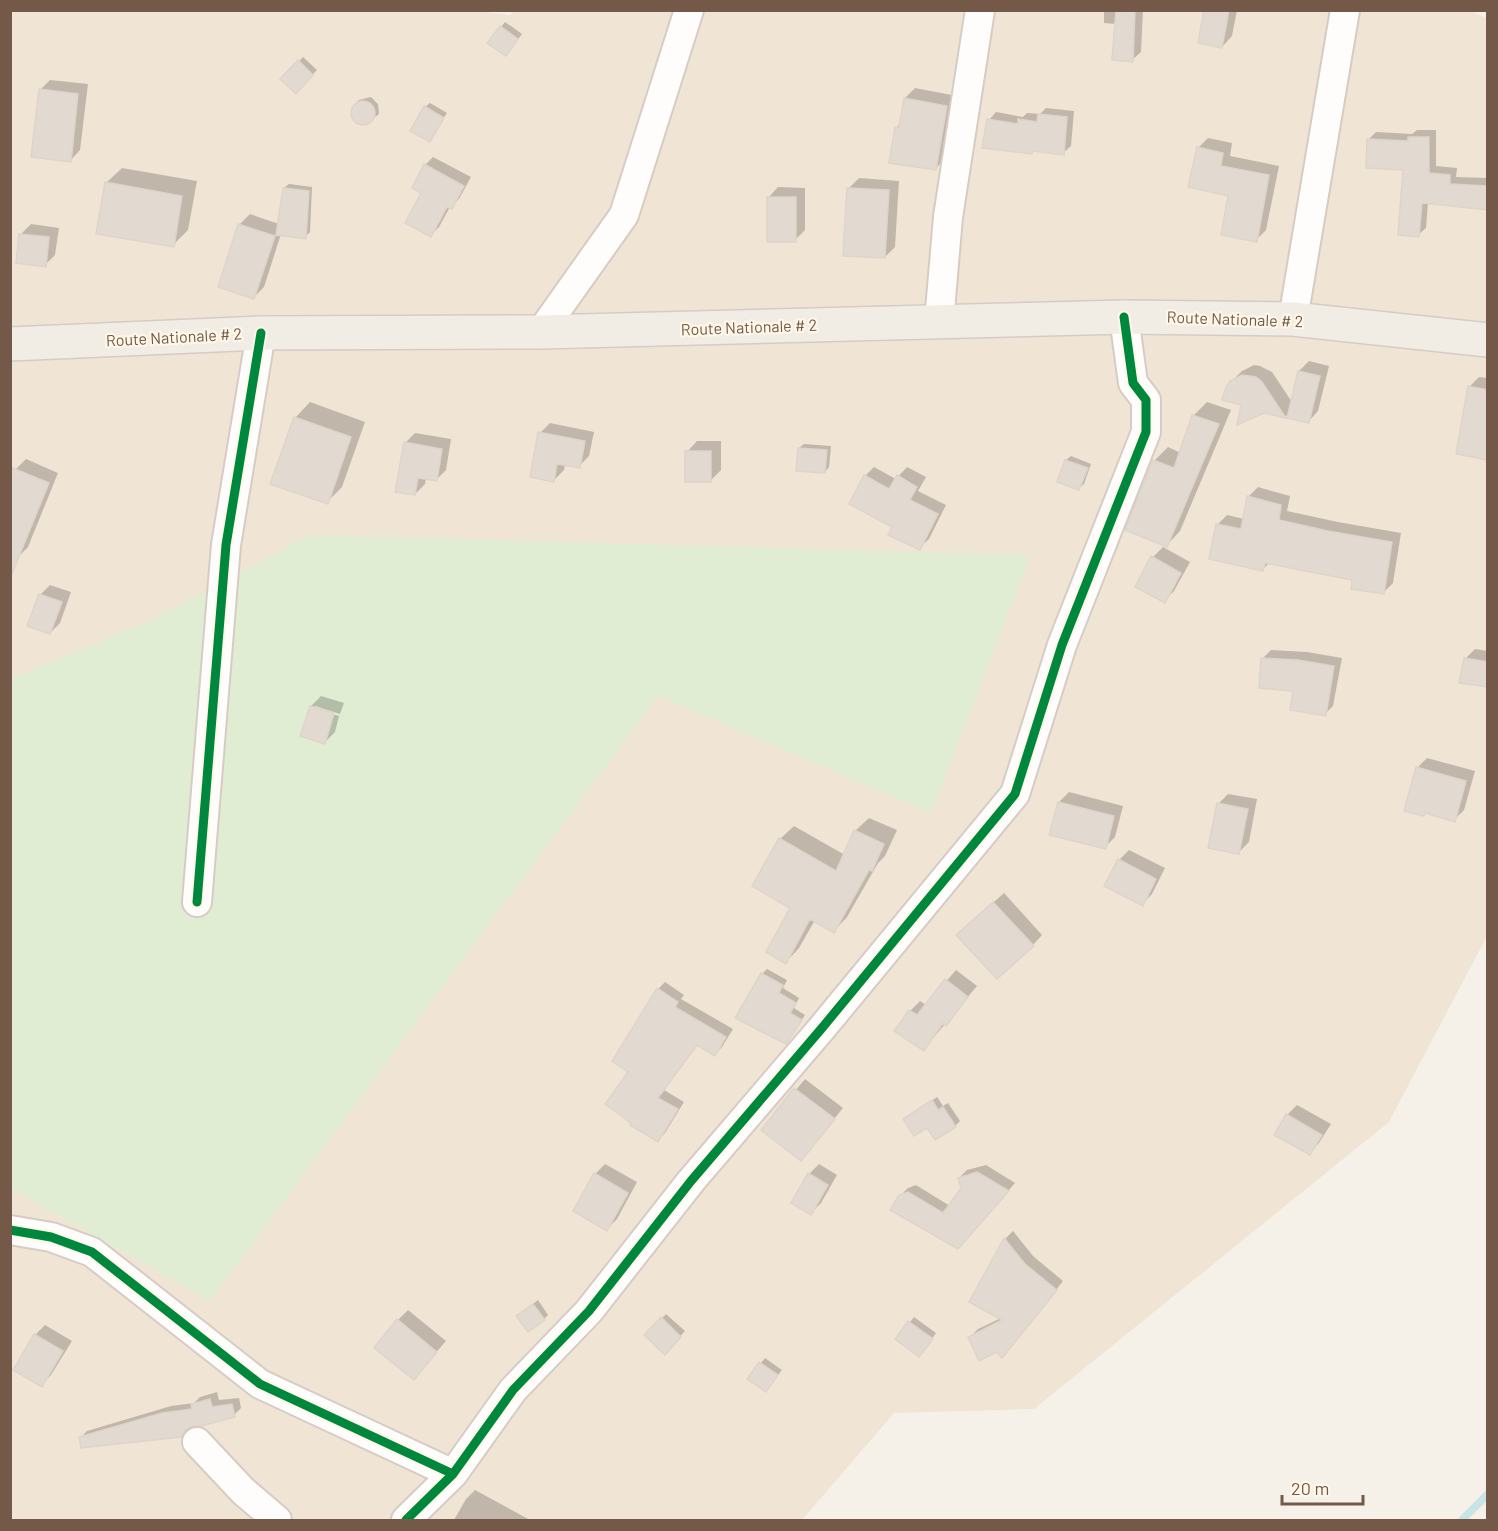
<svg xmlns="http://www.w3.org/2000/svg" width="1498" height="1531" viewBox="0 0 1498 1531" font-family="Barlow,sans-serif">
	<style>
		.residential { fill: #f0e4d5 }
		.green { fill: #e1edd2 }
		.shadow { fill: #0003 }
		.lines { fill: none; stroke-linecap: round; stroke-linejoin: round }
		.stream { stroke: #c9e4e7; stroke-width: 8 }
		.building { fill: #e2d9d0; stroke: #dfd4ca; stroke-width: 1.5 }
		.minor-casing { stroke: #d6ccc3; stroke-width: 32 }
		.major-casing { stroke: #d5ccc5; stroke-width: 36 }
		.minor { stroke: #fefdfc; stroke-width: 28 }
		.major { stroke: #f2ede4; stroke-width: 33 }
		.cycleway-casing { stroke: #fff7e8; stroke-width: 13 }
		.cycleway { stroke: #00873e; stroke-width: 9 }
		.labels { text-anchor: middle; stroke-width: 4.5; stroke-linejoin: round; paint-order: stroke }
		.street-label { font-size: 16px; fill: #745948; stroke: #fff7e8 }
	</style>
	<rect width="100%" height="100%" fill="#f6f1e8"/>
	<path class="residential" d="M 470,10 L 510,15 L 514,10 L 1468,10 L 1487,18 L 1487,936 L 1389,1122 L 1034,1409 L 894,1413 L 802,1520 L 11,1520 L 11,1189 L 210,1301 L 658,695 L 931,813 L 1030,555 L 156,618 L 11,679 L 11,11 Z"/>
	<path class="green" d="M 309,535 L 1031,555 L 931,813 L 658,696 L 210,1301 L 11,1189 L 11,679 L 156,618 Z"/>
	<path class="shadow" d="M 1104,10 L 1143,10 L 1141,52 L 1132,60 L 1116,24 L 1104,23 Z
		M 1206,10 L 1237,10 L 1232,36 L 1222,47 Z
		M 505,22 L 522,34 L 510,50 L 489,42 Z
		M 303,57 L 317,70 L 296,92 L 282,79 Z
		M 50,80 L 88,84 L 80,150 L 70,161 L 40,90 Z
		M 915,88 L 957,96 L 946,158 L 936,168 L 896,128 L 901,123 L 905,98 Z
		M 371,97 L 378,104 L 379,114 L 366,124 L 360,124 L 352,117 L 354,105 L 359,100 Z
		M 430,103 L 447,113 L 429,140 L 425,107 Z
		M 1046,108 L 1074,111 L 1071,146 L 1063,153 L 1034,150 L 1032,153 L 989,120 L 996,112 L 1023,117 L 1027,113 L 1040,114 Z
		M 1417,130 L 1436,130 L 1436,166 L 1457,168 L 1456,177 L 1488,178 L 1488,209 L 1428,202 L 1426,228 L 1418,235 L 1404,169 L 1369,139 L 1376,132 L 1412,134 Z
		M 1208,138 L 1232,143 L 1230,156 L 1279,166 L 1266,230 L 1256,240 L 1198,148 Z
		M 433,157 L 471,177 L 459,199 L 450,207 L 439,227 L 431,235 L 423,192 L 425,165 Z
		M 122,168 L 197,181 L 188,230 L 173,245 L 106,183 Z
		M 859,178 L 899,181 L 895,247 L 885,257 L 849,188 Z
		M 289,184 L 312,187 L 310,232 L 305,237 L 281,234 L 264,287 L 254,297 L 219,286 L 240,224 L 250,214 L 279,224 L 284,188 Z
		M 778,187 L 805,188 L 805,230 L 795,240 L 768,198 Z
		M 31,224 L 59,228 L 55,255 L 45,265 L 21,234 Z
		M 1309,361 L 1329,366 L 1318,411 L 1308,422 L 1290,413 L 1286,416 L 1242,404 L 1231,382 L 1242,371 L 1254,365 L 1260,366 L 1272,372 L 1292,402 L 1299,371 Z
		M 1479,377 L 1488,378 L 1488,458 L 1469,387 Z
		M 310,402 L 365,422 L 342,487 L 327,502 L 295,418 Z
		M 1207,402 L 1231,410 L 1180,531 L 1167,545 L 1154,461 L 1168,447 L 1181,453 L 1193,416 Z
		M 550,423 L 594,432 L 589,456 L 579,466 L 565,464 L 564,470 L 554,480 L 540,433 Z
		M 415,433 L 451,439 L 446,470 L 436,480 L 426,478 L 425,484 L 415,494 L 405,443 Z
		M 697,441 L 721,441 L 721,470 L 711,480 L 687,452 Z
		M 804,444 L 831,446 L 829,467 L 825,472 L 799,448 Z
		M 1071,456 L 1091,464 L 1084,484 L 1079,488 L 1066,460 Z
		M 26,459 L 58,473 L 28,547 L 18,557 L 10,483 L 16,469 Z
		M 874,467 L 896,479 L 907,467 L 926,477 L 918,491 L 946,505 L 929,539 L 919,548 L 894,526 L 865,476 Z
		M 1258,487 L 1290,496 L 1287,511 L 1338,522 L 1401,533 L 1393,583 L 1383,593 L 1354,579 L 1270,562 L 1263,569 L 1217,525 L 1227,515 L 1244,519 L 1249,496 Z
		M 1163,547 L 1190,562 L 1174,591 L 1164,601 L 1153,557 Z
		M 50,585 L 71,592 L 60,623 L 50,633 L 40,595 Z
		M 1475,649 L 1488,651 L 1488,686 L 1465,659 Z
		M 1271,650 L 1307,652 L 1342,658 L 1333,706 L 1325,714 L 1295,689 L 1263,658 Z
		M 321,696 L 344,703 L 340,714 L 315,706 L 315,709 L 339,716 L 335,732 L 325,742 L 311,706 Z
		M 1427,758 L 1475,771 L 1464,810 L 1454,820 L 1417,768 Z
		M 1069,792 L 1123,806 L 1115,837 L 1105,847 L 1059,802 Z
		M 1228,794 L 1257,799 L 1249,842 L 1239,852 L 1218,804 Z
		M 869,818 L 897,830 L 885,856 L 878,863 L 847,917 L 834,931 L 815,920 L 799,948 L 786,962 L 792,907 L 780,839 L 794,826 L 845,855 L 855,831 Z
		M 1129,850 L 1165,868 L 1152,894 L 1142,904 L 1119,860 Z
		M 1004,893 L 1042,935 L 1033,945 L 968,925 Z
		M 767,969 L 787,980 L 783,988 L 799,998 L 794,1008 L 805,1015 L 786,1043 L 737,1017 L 762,974 Z
		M 956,970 L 977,986 L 924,1049 L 910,1011 L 920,1001 L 926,1005 Z
		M 665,982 L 684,995 L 681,999 L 733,1029 L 722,1047 L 715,1054 L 698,1044 L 664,1090 L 684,1102 L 665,1133 L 658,1140 L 631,1071 L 658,989 Z
		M 805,1079 L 843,1108 L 801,1159 L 763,1130 Z
		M 937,1097 L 943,1106 L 948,1103 L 960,1121 L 955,1126 L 928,1126 L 905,1119 Z
		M 1297,1105 L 1331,1124 L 1319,1143 L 1309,1153 L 1287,1115 Z
		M 605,1164 L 637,1182 L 617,1219 L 607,1229 L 595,1174 Z
		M 819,1164 L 837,1175 L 821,1203 L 811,1213 L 809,1174 Z
		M 986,1165 L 1015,1183 L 965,1240 L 900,1196 L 908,1188 L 916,1185 L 950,1206 L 963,1188 L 959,1178 L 967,1170 Z
		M 1013,1231 L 1033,1256 L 1063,1281 L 1010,1348 L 998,1351 L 970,1337 L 978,1329 L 1001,1318 L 971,1301 L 1005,1239 Z
		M 538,1300 L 548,1315 L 544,1319 L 518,1316 Z
		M 408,1310 L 446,1341 L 414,1378 L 398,1320 Z
		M 666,1314 L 685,1331 L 665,1353 L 646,1335 Z
		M 914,1317 L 936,1333 L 923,1351 L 897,1339 Z
		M 45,1325 L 72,1341 L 51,1375 L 41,1385 L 35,1335 Z
		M 765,1358 L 782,1370 L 766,1390 L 749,1379 Z
		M 217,1392 L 219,1400 L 239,1398 L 241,1408 L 234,1415 L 192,1425 L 181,1436 L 80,1438 L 87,1431 L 171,1406 L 194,1403 L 200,1397 Z
		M 475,1490 L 530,1520 L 454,1520 L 466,1499 Z"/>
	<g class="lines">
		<path class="stream" d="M 1462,1520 L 1488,1494"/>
	</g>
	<path class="building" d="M 1116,10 L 1135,10 L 1133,62 L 1112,60 Z
		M 1204,10 L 1229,10 L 1222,48 L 1198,43 Z
		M 500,26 L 518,39 L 506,56 L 487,43 Z
		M 298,60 L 313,75 L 296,94 L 280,79 Z
		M 39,89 L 78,94 L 71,162 L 31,157 Z
		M 904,98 L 947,106 L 936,170 L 889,163 L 895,127 L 899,128 Z
		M351 113a12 12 0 1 1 24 0a12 12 0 1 1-24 0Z
		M 424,106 L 444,118 L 430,142 L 410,131 Z
		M 1038,114 L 1067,117 L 1064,155 L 1032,151 L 1032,154 L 982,148 L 987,119 L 1018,124 L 1018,119 L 1037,122 Z
		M 1408,137 L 1429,137 L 1429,173 L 1450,175 L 1450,184 L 1488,186 L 1488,210 L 1422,203 L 1419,237 L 1398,235 L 1403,170 L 1366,168 L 1367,139 L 1408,141 Z
		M 1197,147 L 1223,153 L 1221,166 L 1269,175 L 1257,242 L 1221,235 L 1228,196 L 1188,187 Z
		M 424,164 L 464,186 L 452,209 L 447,207 L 431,237 L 405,223 L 421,193 L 412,188 Z
		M 105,182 L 182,196 L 174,247 L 96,234 Z
		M 283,188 L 309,191 L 306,239 L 276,235 Z
		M 847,188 L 889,190 L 885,258 L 843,256 Z
		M 767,197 L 796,197 L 796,242 L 767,242 Z
		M 238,224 L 275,236 L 254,299 L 218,287 Z
		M 19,234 L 49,237 L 46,267 L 16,263 Z
		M 1298,371 L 1320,376 L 1309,423 L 1287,418 Z
		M 1242,375 L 1256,377 L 1262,382 L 1286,418 L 1264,413 L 1237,425 L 1241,405 L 1222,400 L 1226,387 L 1230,381 Z
		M 1468,386 L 1488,390 L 1488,460 L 1456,454 Z
		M 1192,415 L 1219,424 L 1167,547 L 1125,530 L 1153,460 L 1174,468 Z
		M 294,417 L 351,437 L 328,504 L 270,484 Z
		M 538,432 L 585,441 L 580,468 L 557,464 L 554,482 L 530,477 Z
		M 404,442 L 442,449 L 437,481 L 418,478 L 415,495 L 395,492 Z
		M 798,448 L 827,450 L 825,473 L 796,471 Z
		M 685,451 L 711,451 L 711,482 L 685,482 Z
		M 1065,460 L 1088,468 L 1079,490 L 1057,482 Z
		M 10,467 L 49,483 L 11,576 L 10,576 Z
		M 864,475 L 889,489 L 897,475 L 917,487 L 910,500 L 938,514 L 920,550 L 888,535 L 892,527 L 849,504 Z
		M 1247,496 L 1281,505 L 1279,520 L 1328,531 L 1392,542 L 1384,594 L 1351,589 L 1352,580 L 1265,563 L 1263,571 L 1209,559 L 1216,524 L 1241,529 Z
		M 1151,556 L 1181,573 L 1165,603 L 1135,587 Z
		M 39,594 L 62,602 L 50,634 L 27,626 Z
		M 1261,658 L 1298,660 L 1334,666 L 1326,716 L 1290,710 L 1293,691 L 1259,688 Z
		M 1464,658 L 1488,662 L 1488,687 L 1459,683 Z
		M 310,706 L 334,713 L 325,744 L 300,736 Z
		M 1416,767 L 1466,781 L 1455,822 L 1425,813 L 1424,816 L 1404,811 Z
		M 1058,802 L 1114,816 L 1106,849 L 1049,835 Z
		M 1217,803 L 1248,809 L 1239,854 L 1208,848 Z
		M 854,830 L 884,844 L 872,871 L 869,870 L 834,933 L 810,919 L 786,964 L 766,952 L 790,908 L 752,886 L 779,838 L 836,871 Z
		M 1118,859 L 1156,879 L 1143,906 L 1104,886 Z
		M 993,902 L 1034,946 L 997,979 L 956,935 Z
		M 761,973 L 783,985 L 779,993 L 796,1003 L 790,1013 L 802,1020 L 786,1044 L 735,1018 Z
		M 945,979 L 968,997 L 946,1026 L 943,1023 L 924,1051 L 894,1031 L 909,1010 L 917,1015 Z
		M 657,988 L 678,1002 L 675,1007 L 726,1037 L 715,1056 L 697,1045 L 658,1098 L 678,1109 L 658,1142 L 630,1125 L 631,1123 L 605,1104 L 628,1072 L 612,1061 Z
		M 794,1088 L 835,1119 L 801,1161 L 761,1130 Z
		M 932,1100 L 938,1110 L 943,1107 L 956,1127 L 935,1140 L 927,1128 L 914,1136 L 903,1119 Z
		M 1286,1114 L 1322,1135 L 1310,1155 L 1274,1135 Z
		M 977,1172 L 1009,1191 L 958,1249 L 890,1210 L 899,1195 L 908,1192 L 943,1213 L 961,1188 L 958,1178 Z
		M 594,1173 L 628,1193 L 607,1231 L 573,1211 Z
		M 808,1173 L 828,1185 L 811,1215 L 791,1203 Z
		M 1004,1238 L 1025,1264 L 1057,1290 L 1002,1358 L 997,1352 L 979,1361 L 968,1337 L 1002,1320 L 969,1302 Z
		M 533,1304 L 545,1320 L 528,1332 L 516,1316 Z
		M 661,1317 L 681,1337 L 665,1355 L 644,1335 Z
		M 397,1319 L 437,1352 L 414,1380 L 374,1348 Z
		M 908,1321 L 933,1339 L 919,1357 L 895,1339 Z
		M 34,1334 L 63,1351 L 42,1387 L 13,1370 Z
		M 759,1362 L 778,1375 L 766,1392 L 747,1379 Z
		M 210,1399 L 212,1407 L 232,1404 L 235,1417 L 201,1426 L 193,1426 L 185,1430 L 181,1437 L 81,1448 L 79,1437 L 162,1413 L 192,1409 L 191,1404 Z"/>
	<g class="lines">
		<g class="minor-casing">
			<path id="minor" d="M 1293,319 L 1345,10
				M 939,322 L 948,217 L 980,10
				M 541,332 L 624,215 L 689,10
				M 197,902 L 226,545 L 261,333
				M 10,1230 L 51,1237 L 92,1252 L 260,1384 L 453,1474
				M 197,1442 L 243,1491 L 277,1520
				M 406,1520 L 453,1474 L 513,1390 L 589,1311 L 691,1181 L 822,1028 L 1015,794 L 1062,645 L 1146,432 L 1146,400 L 1133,383 L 1124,317"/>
		</g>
		<g class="major-casing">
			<path id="major" d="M 10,344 L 261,333 L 541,332 L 1124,317 L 1293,319 L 1488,340"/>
		</g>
		<use href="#minor" class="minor"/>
		<use href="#major" class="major"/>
		<g class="cycleway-casing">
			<path id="cycleway" d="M 197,902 L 226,545 L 261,333
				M 10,1230 L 51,1237 L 92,1252 L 260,1384 L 453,1474
				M 406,1520 L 453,1474 L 513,1390 L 589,1311 L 691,1181 L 822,1028 L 1015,794 L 1062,645 L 1146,432 L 1146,400 L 1133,383 L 1124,317"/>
		</g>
		<use href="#cycleway" class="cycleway"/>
	</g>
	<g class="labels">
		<g class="street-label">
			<text transform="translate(1235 319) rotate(2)" y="6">Route Nationale # 2</text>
			<text transform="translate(749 327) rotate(-2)" y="6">Route Nationale # 2</text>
			<text transform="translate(174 337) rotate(-3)" y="6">Route Nationale # 2</text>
		</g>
	</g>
	<rect width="1498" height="1531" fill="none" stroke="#745948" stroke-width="24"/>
	<path d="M1282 1495v9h81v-9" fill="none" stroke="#745948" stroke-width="3"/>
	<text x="1291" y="1495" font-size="18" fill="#745948" stroke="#fff7e8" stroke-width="4.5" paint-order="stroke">20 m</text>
</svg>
